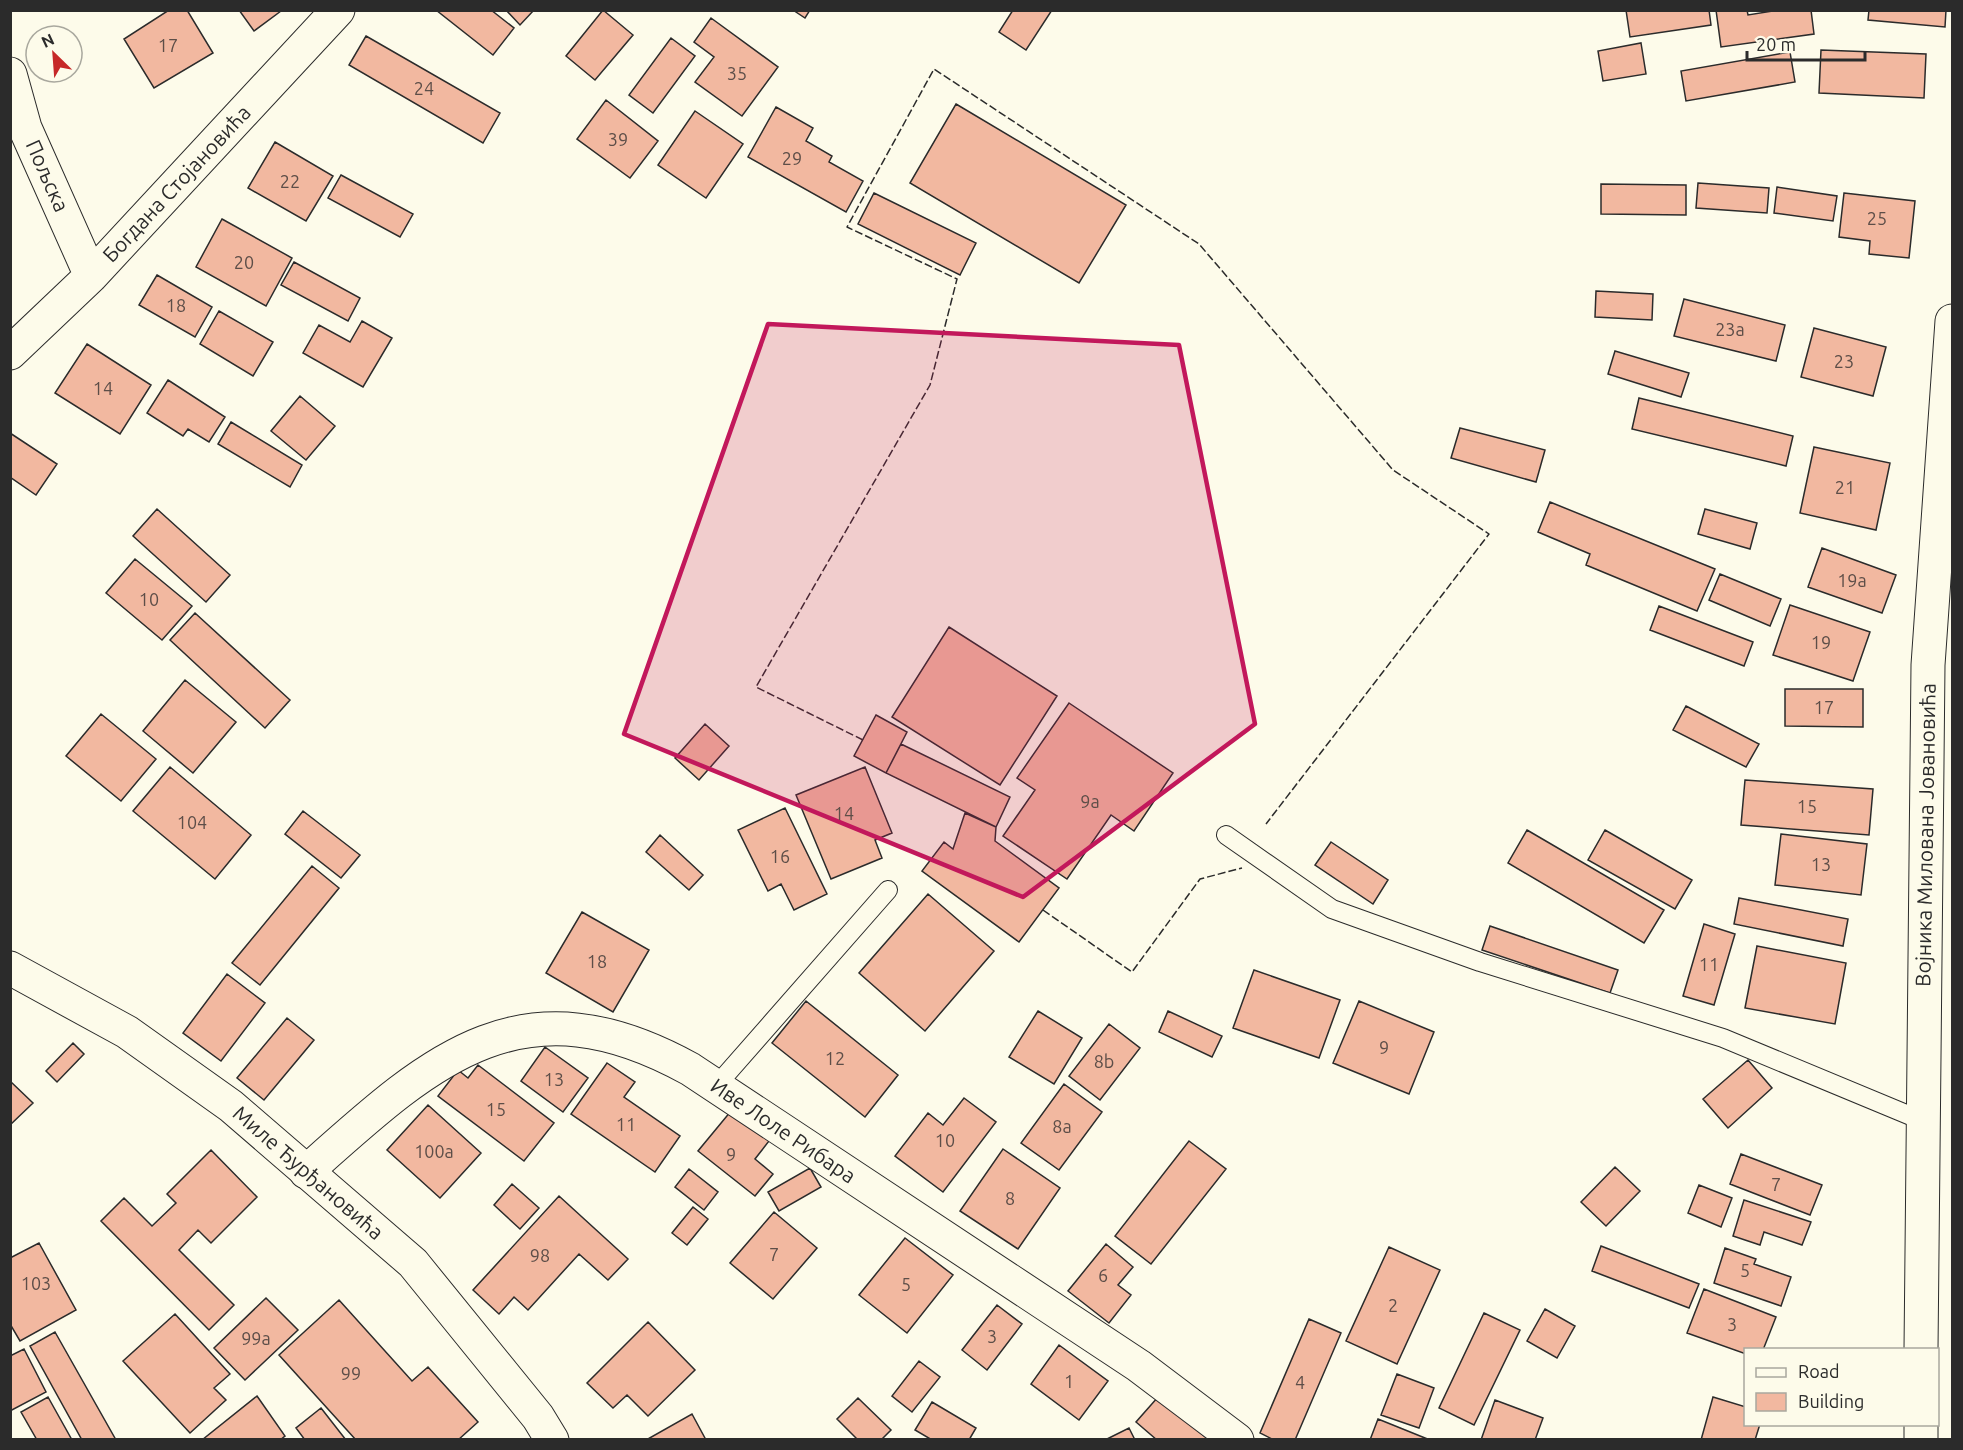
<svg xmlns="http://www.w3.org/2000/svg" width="1963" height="1450" viewBox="0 0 1963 1450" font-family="Ubuntu,sans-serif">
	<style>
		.building { fill: #f2b8a0; stroke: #2b2b2b; stroke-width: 1.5 }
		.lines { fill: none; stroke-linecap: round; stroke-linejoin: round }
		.lane-casing { stroke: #2b2b2b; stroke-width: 20 }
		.street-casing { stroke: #2b2b2b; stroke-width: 35 }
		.secondary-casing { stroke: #2b2b2b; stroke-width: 35 }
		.lane { stroke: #fdfbea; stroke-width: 18 }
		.street { stroke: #fdfbea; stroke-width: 33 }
		.secondary { stroke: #fdfbea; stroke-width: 33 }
		.fence { stroke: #2b2b2b; stroke-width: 1.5; stroke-dasharray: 8 3; stroke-linecap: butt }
		.marked { fill: #c2185b; fill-opacity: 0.2; stroke: #c2185b; stroke-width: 4.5; stroke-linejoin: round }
		.labels { text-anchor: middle; stroke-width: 4.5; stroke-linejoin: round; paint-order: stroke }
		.number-label { font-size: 18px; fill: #5d4e48 }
		.street-label { font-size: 21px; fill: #2b2b2b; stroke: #fdfbea }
	</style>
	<rect width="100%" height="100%" fill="#fdfbea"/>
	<path class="building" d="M 169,10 L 187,10 L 213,53 L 154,88 L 124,39 Z
		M 239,10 L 280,10 L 281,11 L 254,31 Z
		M 436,10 L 491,10 L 514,28 L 493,55 Z
		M 506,10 L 534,10 L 520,25 Z
		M 603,10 L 633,35 L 595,80 L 566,56 Z
		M 793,10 L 810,10 L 805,18 Z
		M 1013,10 L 1052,10 L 1026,50 L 999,32 Z
		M 1626,10 L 1709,10 L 1711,25 L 1630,37 Z
		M 1716,10 L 1747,10 L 1748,15 L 1779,10 L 1811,10 L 1814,34 L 1721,47 Z
		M 1869,10 L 1946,10 L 1945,27 L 1868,20 Z
		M 711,18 L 778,67 L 742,116 L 695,82 L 714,57 L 694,42 Z
		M 366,36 L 500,113 L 483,143 L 349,65 Z
		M 671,38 L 695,56 L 653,113 L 629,95 Z
		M 1641,43 L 1646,74 L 1603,81 L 1598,51 Z
		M 1821,50 L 1926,54 L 1924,98 L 1819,93 Z
		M 1790,52 L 1795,82 L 1686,101 L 1681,71 Z
		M 606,100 L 658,141 L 630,178 L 577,139 Z
		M 956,104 L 1126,205 L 1079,283 L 910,183 Z
		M 776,107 L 813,128 L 806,141 L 832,156 L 829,162 L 863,181 L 846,212 L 748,157 Z
		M 695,111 L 743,144 L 706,198 L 658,165 Z
		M 275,142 L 333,176 L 306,221 L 248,188 Z
		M 341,175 L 413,214 L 400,237 L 328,198 Z
		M 1698,183 L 1769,188 L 1767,213 L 1696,208 Z
		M 1601,184 L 1686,185 L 1686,215 L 1601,214 Z
		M 1777,187 L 1837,196 L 1833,221 L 1774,213 Z
		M 874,193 L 976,243 L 960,275 L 858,224 Z
		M 1844,193 L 1915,201 L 1909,258 L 1869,254 L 1870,241 L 1839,237 Z
		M 222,219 L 292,258 L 266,306 L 196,267 Z
		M 294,262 L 360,298 L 348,321 L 281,285 Z
		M 157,275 L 212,307 L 195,337 L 139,305 Z
		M 1596,291 L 1653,294 L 1652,320 L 1595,317 Z
		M 1684,299 L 1785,325 L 1776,361 L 1674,336 Z
		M 219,311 L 273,342 L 253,376 L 200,344 Z
		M 362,321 L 392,338 L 363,387 L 303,353 L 319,325 L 350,342 Z
		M 1814,328 L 1886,347 L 1873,396 L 1801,377 Z
		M 87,344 L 151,385 L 120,434 L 55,393 Z
		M 1615,351 L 1689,373 L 1681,397 L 1608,374 Z
		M 168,380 L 225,417 L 209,442 L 188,429 L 183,436 L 147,413 Z
		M 300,396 L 335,426 L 306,460 L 271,431 Z
		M 1639,398 L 1793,436 L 1786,466 L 1632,429 Z
		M 231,422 L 302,465 L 290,487 L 218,444 Z
		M 1460,428 L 1545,450 L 1536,482 L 1451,458 Z
		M 10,433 L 57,464 L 36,495 L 10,477 Z
		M 1814,447 L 1890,463 L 1876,530 L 1800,513 Z
		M 1550,502 L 1715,569 L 1697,611 L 1586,565 L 1590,554 L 1538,532 Z
		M 157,509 L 230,575 L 206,602 L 133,536 Z
		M 1705,509 L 1757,523 L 1750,549 L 1698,534 Z
		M 1822,548 L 1896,575 L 1882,613 L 1808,587 Z
		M 135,559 L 192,606 L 162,640 L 106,593 Z
		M 1720,574 L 1781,599 L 1770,626 L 1709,600 Z
		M 1790,605 L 1870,632 L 1853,681 L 1773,655 Z
		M 1659,606 L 1753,642 L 1744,666 L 1650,630 Z
		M 195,613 L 290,700 L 265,728 L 170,640 Z
		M 949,627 L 1057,696 L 1000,785 L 892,717 Z
		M 185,680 L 236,722 L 193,773 L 143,731 Z
		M 1785,689 L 1863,689 L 1863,727 L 1785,726 Z
		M 1069,703 L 1173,773 L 1134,831 L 1111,815 L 1067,879 L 1003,836 L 1035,790 L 1017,778 Z
		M 1686,706 L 1759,744 L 1746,767 L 1673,730 Z
		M 101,714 L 156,759 L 121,801 L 66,756 Z
		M 876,715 L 907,732 L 886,773 L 854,756 Z
		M 705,724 L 729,746 L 699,780 L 675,758 Z
		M 901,744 L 1010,797 L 996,827 L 886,773 Z
		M 170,767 L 251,835 L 215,879 L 133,811 Z
		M 865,767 L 892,833 L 875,840 L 882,858 L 831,879 L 796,795 Z
		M 1745,780 L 1873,789 L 1869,835 L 1741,825 Z
		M 785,808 L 827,894 L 794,910 L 781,884 L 768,891 L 738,830 Z
		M 303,811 L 360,855 L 341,878 L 285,834 Z
		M 965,813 L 996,827 L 995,841 L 1059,888 L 1019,942 L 922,871 L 944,842 L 953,849 Z
		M 1527,830 L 1664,910 L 1644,943 L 1508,863 Z
		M 1605,830 L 1692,880 L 1675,909 L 1588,860 Z
		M 1781,834 L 1867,844 L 1861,895 L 1775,885 Z
		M 660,835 L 703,875 L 689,890 L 646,852 Z
		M 1331,842 L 1388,880 L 1373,904 L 1315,865 Z
		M 312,866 L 339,888 L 260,985 L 232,963 Z
		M 928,894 L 994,951 L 925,1031 L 859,973 Z
		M 1739,898 L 1848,919 L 1843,946 L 1734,924 Z
		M 582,912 L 649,950 L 613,1012 L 546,973 Z
		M 1704,924 L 1735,934 L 1714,1005 L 1683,996 Z
		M 1490,926 L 1618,970 L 1610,993 L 1482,950 Z
		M 1757,946 L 1846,963 L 1835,1024 L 1745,1008 Z
		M 1254,970 L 1340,1000 L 1319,1058 L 1233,1028 Z
		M 227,974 L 265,1003 L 221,1061 L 183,1033 Z
		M 806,1001 L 898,1075 L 865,1117 L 772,1043 Z
		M 1359,1001 L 1434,1032 L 1409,1094 L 1333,1063 Z
		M 1038,1011 L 1082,1038 L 1054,1084 L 1009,1057 Z
		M 1168,1011 L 1222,1036 L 1212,1057 L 1159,1032 Z
		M 287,1018 L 314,1040 L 264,1100 L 237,1078 Z
		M 1109,1024 L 1140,1048 L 1100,1100 L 1069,1076 Z
		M 73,1043 L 84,1054 L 57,1082 L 46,1071 Z
		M 545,1047 L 588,1078 L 563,1112 L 521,1081 Z
		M 1748,1060 L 1772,1088 L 1728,1128 L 1703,1099 Z
		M 607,1063 L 635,1082 L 624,1097 L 680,1136 L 655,1172 L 571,1114 Z
		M 478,1065 L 554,1123 L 524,1161 L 438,1096 L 458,1070 L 468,1078 Z
		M 10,1081 L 33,1103 L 10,1125 Z
		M 1064,1084 L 1102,1112 L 1059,1170 L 1021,1143 Z
		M 964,1098 L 996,1122 L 943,1192 L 895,1156 L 928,1113 L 943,1125 Z
		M 428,1105 L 481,1153 L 440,1198 L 387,1150 Z
		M 731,1111 L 769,1141 L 755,1159 L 773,1174 L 755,1196 L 698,1151 Z
		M 1189,1141 L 1226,1169 L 1151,1264 L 1115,1236 Z
		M 1003,1149 L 1060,1188 L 1018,1249 L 960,1211 Z
		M 211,1150 L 257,1197 L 211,1243 L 198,1230 L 179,1250 L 234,1305 L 209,1330 L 101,1221 L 124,1198 L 152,1226 L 176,1203 L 167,1194 Z
		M 1741,1154 L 1822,1185 L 1810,1215 L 1730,1184 Z
		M 1615,1167 L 1640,1191 L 1606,1226 L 1581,1202 Z
		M 810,1168 L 821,1187 L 779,1211 L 768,1192 Z
		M 689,1169 L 718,1192 L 704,1210 L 675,1187 Z
		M 512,1184 L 539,1208 L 520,1229 L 494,1205 Z
		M 1699,1185 L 1732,1198 L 1721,1227 L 1688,1213 Z
		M 559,1196 L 628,1259 L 608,1280 L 579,1254 L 528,1310 L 514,1297 L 499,1314 L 473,1290 Z
		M 1744,1200 L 1811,1222 L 1802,1245 L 1764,1232 L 1760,1245 L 1733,1236 Z
		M 693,1207 L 708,1219 L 687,1245 L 672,1233 Z
		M 774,1212 L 817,1248 L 773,1299 L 730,1263 Z
		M 905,1238 L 953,1275 L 907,1333 L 859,1295 Z
		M 39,1243 L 76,1310 L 20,1341 L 10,1324 L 10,1258 Z
		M 1106,1244 L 1133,1267 L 1118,1285 L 1131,1295 L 1109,1323 L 1068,1291 Z
		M 1601,1246 L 1699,1284 L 1689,1308 L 1592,1271 Z
		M 1389,1247 L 1440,1270 L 1397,1364 L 1346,1341 Z
		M 1725,1248 L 1756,1259 L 1754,1264 L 1791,1277 L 1781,1306 L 1714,1283 Z
		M 1704,1289 L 1776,1317 L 1763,1350 L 1746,1350 L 1746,1354 L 1687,1333 Z
		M 266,1298 L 298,1330 L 245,1380 L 214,1348 Z
		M 339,1300 L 412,1381 L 428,1367 L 478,1422 L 458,1440 L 356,1440 L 279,1355 Z
		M 997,1305 L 1022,1324 L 987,1370 L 962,1350 Z
		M 1545,1309 L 1575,1326 L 1557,1358 L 1527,1341 Z
		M 1484,1313 L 1520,1330 L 1474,1425 L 1439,1408 Z
		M 175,1314 L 230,1374 L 214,1388 L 226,1400 L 190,1433 L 123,1361 Z
		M 1309,1319 L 1341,1333 L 1295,1440 L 1274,1440 L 1260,1433 Z
		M 648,1322 L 695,1370 L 648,1416 L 627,1395 L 613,1408 L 587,1383 Z
		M 55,1332 L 116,1440 L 82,1440 L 30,1346 Z
		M 1059,1345 L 1108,1381 L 1079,1420 L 1031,1384 Z
		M 24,1349 L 46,1392 L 10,1411 L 10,1356 Z
		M 919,1361 L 940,1377 L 912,1412 L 892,1396 Z
		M 1397,1374 L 1434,1388 L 1419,1428 L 1381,1415 Z
		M 257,1396 L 285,1436 L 280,1440 L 202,1440 Z
		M 48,1397 L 72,1440 L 37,1440 L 21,1412 Z
		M 1158,1397 L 1209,1440 L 1157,1440 L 1136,1422 Z
		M 1713,1397 L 1746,1407 L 1746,1424 L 1760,1424 L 1755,1440 L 1701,1440 Z
		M 858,1398 L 891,1430 L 881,1440 L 858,1440 L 837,1419 Z
		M 1495,1400 L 1543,1418 L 1535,1440 L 1481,1440 Z
		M 932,1402 L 976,1428 L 969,1440 L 932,1440 L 915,1430 Z
		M 321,1408 L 346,1440 L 305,1440 L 296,1428 Z
		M 692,1414 L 706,1440 L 646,1440 Z
		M 1378,1419 L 1430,1440 L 1370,1440 Z
		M 1129,1428 L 1135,1440 L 1105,1440 Z"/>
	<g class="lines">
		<g class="lane-casing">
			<path id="lane" d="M 1226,835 L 1332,909 L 1480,962 L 1723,1038 L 1923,1121
				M 716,1086 L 888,890"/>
		</g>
		<g class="street-casing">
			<path id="street" d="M 10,74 L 25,128 L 91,276
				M 10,353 L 91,276 L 338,10
				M 306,1172 C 430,1061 520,975 690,1069 L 1139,1366 L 1237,1440
				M 1921,1350 L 1928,665 L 1952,321
				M 1921,1440 L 1921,1424"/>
		</g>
		<g class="secondary-casing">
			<path id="secondary" d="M 10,968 L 127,1032 L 231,1106 L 413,1263 L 538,1417 L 552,1440"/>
		</g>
		<use href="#lane" class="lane"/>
		<use href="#street" class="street"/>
		<use href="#secondary" class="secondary"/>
		<path class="fence" d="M 863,740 L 756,687 L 930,385 L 957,279 L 847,227 L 934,69 L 1199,244 L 1393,470 L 1489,534 L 1266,824
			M 1043,910 L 1132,972 L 1200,879 L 1242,868"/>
	</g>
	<path class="marked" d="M 768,324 L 1179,345 L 1255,724 L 1023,897 L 624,734 Z"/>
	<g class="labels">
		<g class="number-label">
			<text x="168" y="52">17</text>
			<text x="737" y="80">35</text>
			<text x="424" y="95">24</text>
			<text x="618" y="146">39</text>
			<text x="792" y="165">29</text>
			<text x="290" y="188">22</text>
			<text x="1877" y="225">25</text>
			<text x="244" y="269">20</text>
			<text x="176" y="312">18</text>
			<text x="1730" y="336">23a</text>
			<text x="1844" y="368">23</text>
			<text x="103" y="395">14</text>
			<text x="1845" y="494">21</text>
			<text x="1852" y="587">19a</text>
			<text x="149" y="606">10</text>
			<text x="1821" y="649">19</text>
			<text x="1824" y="714">17</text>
			<text x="1090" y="808">9a</text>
			<text x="1807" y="813">15</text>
			<text x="844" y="820">14</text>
			<text x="192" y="829">104</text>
			<text x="780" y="863">16</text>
			<text x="1821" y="871">13</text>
			<text x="597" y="968">18</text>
			<text x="1709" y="971">11</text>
			<text x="1384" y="1054">9</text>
			<text x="835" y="1065">12</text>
			<text x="1104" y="1068">8b</text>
			<text x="554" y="1086">13</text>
			<text x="496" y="1116">15</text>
			<text x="626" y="1131">11</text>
			<text x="1062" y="1133">8a</text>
			<text x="945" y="1147">10</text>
			<text x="434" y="1158">100a</text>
			<text x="731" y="1161">9</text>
			<text x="1776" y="1191">7</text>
			<text x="1010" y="1205">8</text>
			<text x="774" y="1261">7</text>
			<text x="540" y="1262">98</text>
			<text x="1745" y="1277">5</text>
			<text x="1103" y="1282">6</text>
			<text x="36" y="1290">103</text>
			<text x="906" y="1291">5</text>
			<text x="1393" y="1312">2</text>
			<text x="1732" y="1331">3</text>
			<text x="992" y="1343">3</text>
			<text x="256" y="1345">99a</text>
			<text x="351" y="1380">99</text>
			<text x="1069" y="1388">1</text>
			<text x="1300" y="1389">4</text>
		</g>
		<g class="street-label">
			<text transform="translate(47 176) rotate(66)" y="7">Пољска</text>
			<text transform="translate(177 184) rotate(-47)" y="7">Богдана Стојановића</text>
			<text transform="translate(1926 835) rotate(-89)" y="7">Војника Милована Јовановића</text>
			<text transform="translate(783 1131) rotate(34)" y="7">Иве Лоле Рибара</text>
			<text transform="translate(308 1173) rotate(41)" y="7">Миле Ђурђановића</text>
		</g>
	</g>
	<rect width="1963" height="1450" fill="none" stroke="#2b2b2b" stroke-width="24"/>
	<rect x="1744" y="1348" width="195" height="78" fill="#fdfbea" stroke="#a9a89e" stroke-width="1.5"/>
	<rect x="1756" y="1368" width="30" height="9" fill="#fdfbea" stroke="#a9a89e" stroke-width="1.5"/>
	<text x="1798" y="1378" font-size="18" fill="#2b2b2b">Road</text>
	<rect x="1756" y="1393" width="30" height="18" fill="#f2b8a0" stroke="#a9a89e" stroke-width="1.5"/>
	<text x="1798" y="1408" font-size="18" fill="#2b2b2b">Building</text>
	<g transform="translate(54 54) rotate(335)"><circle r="28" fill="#fdfbea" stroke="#a9a89e" stroke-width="1.5"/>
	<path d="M0-4.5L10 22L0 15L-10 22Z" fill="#c62828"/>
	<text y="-9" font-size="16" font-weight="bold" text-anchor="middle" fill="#2b2b2b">N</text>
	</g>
	<path d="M1747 51v9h118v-9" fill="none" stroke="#2b2b2b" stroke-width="3"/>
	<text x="1756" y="51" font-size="18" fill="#2b2b2b" stroke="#fdfbea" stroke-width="4.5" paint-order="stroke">20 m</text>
</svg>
